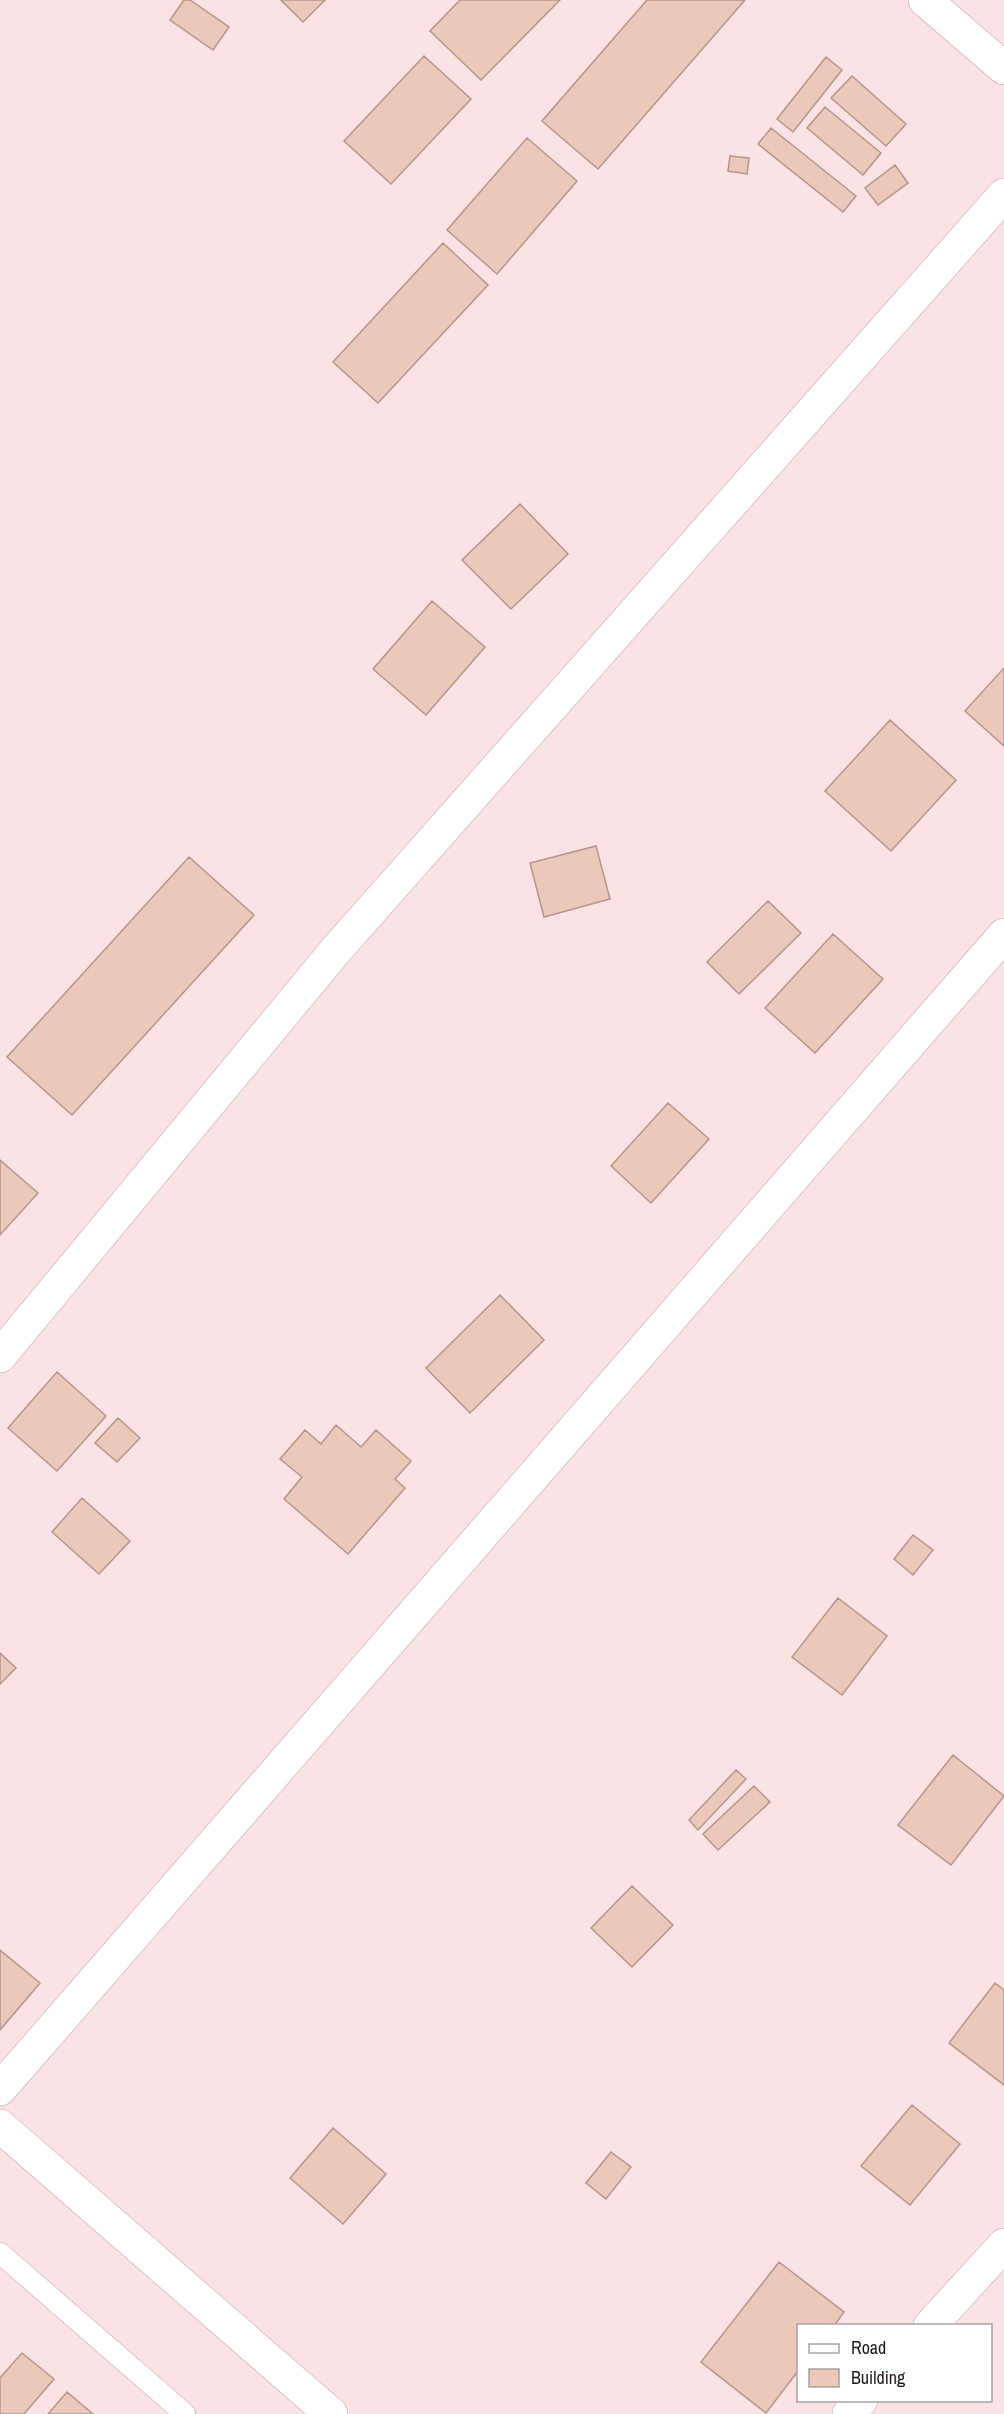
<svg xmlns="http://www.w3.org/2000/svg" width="1004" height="2414" viewBox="0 0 1004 2414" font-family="'Archivo Narrow',sans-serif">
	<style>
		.building { fill: #ecc8ba; stroke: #b79588; stroke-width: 1.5 }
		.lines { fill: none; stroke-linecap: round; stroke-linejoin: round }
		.service-casing { stroke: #c49fa4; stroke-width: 22 }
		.minor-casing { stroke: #c49fa4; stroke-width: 34 }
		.service { stroke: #fff; stroke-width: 21 }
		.minor { stroke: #fff; stroke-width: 33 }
	</style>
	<rect width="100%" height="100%" fill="#fbe2e5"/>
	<path class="building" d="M 184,0 L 190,0 L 229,27 L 213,50 L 170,20 Z
		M 281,0 L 325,0 L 303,22 Z
		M 460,0 L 560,0 L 481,80 L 430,31 Z
		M 647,0 L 745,0 L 598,169 L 542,121 Z
		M 424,56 L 471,99 L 391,184 L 344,141 Z
		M 826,57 L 842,70 L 793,132 L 777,119 Z
		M 852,76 L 906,124 L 886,146 L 831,98 Z
		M 825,107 L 881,153 L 863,175 L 807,128 Z
		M 771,128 L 856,196 L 843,212 L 758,144 Z
		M 527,138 L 577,181 L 497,274 L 447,230 Z
		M 730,156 L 749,158 L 747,174 L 728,171 Z
		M 895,165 L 908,183 L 878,205 L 865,188 Z
		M 443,243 L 488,285 L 378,403 L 333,362 Z
		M 520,504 L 568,554 L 511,609 L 462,560 Z
		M 432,601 L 485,647 L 426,715 L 373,669 Z
		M 1004,668 L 1004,746 L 965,711 Z
		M 890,720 L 956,780 L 891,851 L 825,791 Z
		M 596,846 L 610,899 L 544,917 L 530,863 Z
		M 189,857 L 254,915 L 72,1115 L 7,1057 Z
		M 768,901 L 801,933 L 739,994 L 707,962 Z
		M 833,934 L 883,979 L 815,1053 L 765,1008 Z
		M 668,1103 L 709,1139 L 651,1203 L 611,1166 Z
		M 0,1160 L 38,1193 L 0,1235 Z
		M 500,1295 L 544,1340 L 470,1413 L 426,1368 Z
		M 57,1372 L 106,1416 L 57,1471 L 8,1428 Z
		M 118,1418 L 140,1438 L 117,1462 L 95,1443 Z
		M 336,1425 L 361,1447 L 376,1430 L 411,1461 L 395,1479 L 405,1488 L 348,1554 L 284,1499 L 302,1477 L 280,1459 L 305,1430 L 321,1444 Z
		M 82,1498 L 130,1541 L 99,1574 L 52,1532 Z
		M 913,1535 L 933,1550 L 913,1575 L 894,1559 Z
		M 838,1598 L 887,1636 L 842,1695 L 792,1657 Z
		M 0,1653 L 16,1668 L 0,1684 Z
		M 953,1755 L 1004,1796 L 951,1865 L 898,1825 Z
		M 736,1770 L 746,1779 L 698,1830 L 689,1820 Z
		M 754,1786 L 770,1802 L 718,1850 L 703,1834 Z
		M 632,1886 L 673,1925 L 632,1967 L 591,1928 Z
		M 0,1950 L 40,1983 L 0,2030 Z
		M 995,1983 L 1004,1990 L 1004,2085 L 949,2043 Z
		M 912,2105 L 960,2144 L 910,2205 L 861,2166 Z
		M 333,2128 L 386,2174 L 343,2224 L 290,2178 Z
		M 611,2152 L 631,2167 L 606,2199 L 586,2183 Z
		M 779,2262 L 844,2312 L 834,2326 L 798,2326 L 798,2371 L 766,2413 L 701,2362 Z
		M 22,2353 L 54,2379 L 24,2414 L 0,2414 L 0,2378 Z
		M 67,2392 L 93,2414 L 48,2414 Z"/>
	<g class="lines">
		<g class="service-casing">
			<path id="service" d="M 0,2253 L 185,2414"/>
		</g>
		<g class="minor-casing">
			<path id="minor" d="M 925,0 L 1004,68
				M 0,1356 L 336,950 L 1004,195
				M 0,2089 L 1004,935
				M 0,2126 L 331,2414
				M 930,2326 L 1004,2245
				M 849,2414 L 861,2400"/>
		</g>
		<use href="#service" class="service"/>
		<use href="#minor" class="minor"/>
	</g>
	<rect x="797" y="2324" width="195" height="78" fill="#ffffff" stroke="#a8a2a3" stroke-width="1.5"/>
	<rect x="809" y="2344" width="30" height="9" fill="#ffffff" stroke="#a8a2a3" stroke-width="1.5"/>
	<text x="851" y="2354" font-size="18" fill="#251719">Road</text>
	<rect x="809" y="2369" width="30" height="18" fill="#ecc8ba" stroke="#a8a2a3" stroke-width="1.5"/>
	<text x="851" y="2384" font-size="18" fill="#251719">Building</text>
</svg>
